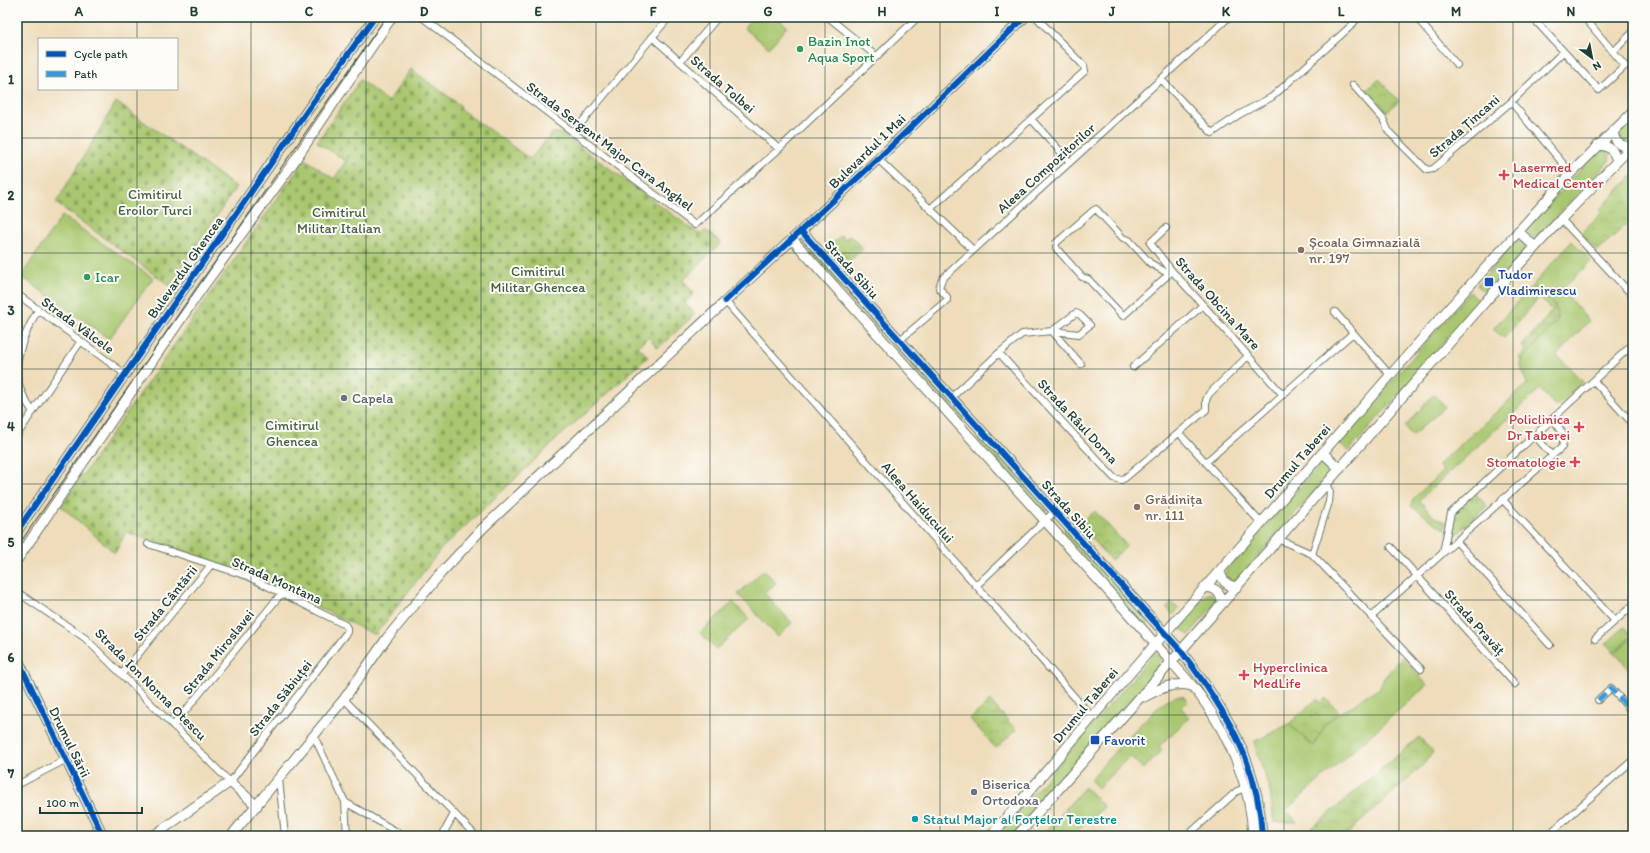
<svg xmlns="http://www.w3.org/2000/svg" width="1650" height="853" viewBox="0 0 1650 853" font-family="Itim,sans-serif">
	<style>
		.green { fill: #a9c76f; stroke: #648252 }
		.cemetery { fill: url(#cemetery-stones); stroke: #648252 }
		.park { fill: url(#park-crowns); stroke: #648252 }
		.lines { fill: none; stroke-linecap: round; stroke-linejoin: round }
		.street-casing { stroke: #677563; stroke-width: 8 }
		.secondary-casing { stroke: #677563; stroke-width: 11 }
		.street { stroke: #fff; stroke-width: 6 }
		.secondary { stroke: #fff; stroke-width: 9 }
		.tram { stroke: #1f3d34; stroke-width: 1 }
		.quiet { stroke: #3a99d8; stroke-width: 5; stroke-dasharray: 10 5; stroke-linecap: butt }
		.cycleway-casing { stroke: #fdfcf7; stroke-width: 8 }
		.cycleway { stroke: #0057b8; stroke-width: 6 }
		.grid { fill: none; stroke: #1f3d34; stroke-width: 1; stroke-opacity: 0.55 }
		.leisure-dot { fill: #2e9e5b; stroke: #fdfcf7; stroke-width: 1.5 }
		.health-dot { fill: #e0444e; stroke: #fdfcf7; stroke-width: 1.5 }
		.education-dot { fill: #8d6e63; stroke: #fdfcf7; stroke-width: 1.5 }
		.transit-dot { fill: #1a4fb4; stroke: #fdfcf7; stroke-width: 1.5 }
		.worship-dot { fill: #6b7280; stroke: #fdfcf7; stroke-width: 1.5 }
		.culture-dot { fill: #0f9aa8; stroke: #fdfcf7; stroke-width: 1.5 }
		.labels { text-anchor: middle; stroke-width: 4; stroke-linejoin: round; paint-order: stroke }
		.leisure-label { font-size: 14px; fill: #27864d; stroke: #fdfcf7; text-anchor: start }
		.street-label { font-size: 14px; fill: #1f3d34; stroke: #fdfcf7 }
		.health-label { font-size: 14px; fill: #be3a42; stroke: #fdfcf7; text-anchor: start }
		.park-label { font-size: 14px; fill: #426043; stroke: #fdfcf7 }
		.education-label { font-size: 14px; fill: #785e54; stroke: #fdfcf7; text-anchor: start }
		.transit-label { font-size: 14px; fill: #164399; stroke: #fdfcf7; text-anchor: start }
		.worship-label { font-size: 14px; fill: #5b616d; stroke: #fdfcf7; text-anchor: start }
		.culture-label { font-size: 14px; fill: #0d838f; stroke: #fdfcf7; text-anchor: start }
		.neatline { fill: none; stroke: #1f3d34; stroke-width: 1.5 }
		.grid-label { font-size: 13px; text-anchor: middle; font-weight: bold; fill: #1f3d34 }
	</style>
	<defs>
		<pattern id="cemetery-stones" width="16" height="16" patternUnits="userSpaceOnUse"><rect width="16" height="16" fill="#a9c76f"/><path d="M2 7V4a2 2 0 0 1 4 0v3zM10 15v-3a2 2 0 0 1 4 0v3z" fill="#89a35c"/></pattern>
		<pattern id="park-crowns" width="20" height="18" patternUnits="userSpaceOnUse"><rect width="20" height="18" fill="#a9c76f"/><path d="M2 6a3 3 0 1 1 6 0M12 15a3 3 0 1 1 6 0" fill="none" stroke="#89a35c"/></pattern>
	</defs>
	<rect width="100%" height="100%" fill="#fdfcf7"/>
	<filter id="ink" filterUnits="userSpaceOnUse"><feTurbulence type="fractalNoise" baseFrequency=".025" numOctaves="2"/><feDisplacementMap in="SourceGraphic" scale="8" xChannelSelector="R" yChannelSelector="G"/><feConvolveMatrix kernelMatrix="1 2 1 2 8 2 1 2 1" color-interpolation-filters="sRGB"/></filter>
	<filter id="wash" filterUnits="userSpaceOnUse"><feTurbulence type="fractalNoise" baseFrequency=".012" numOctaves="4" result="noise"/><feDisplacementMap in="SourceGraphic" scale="16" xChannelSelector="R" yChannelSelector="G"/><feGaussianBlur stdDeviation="0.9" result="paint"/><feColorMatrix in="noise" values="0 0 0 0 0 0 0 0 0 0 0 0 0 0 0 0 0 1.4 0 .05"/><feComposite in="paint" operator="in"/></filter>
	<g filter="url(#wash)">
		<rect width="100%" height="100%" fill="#eedcba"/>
		<path class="green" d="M 753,17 L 777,17 L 787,26 L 769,48 L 744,28 Z
			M 1633,118 L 1633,138 L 1629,142 L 1624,142 L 1619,137 L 1618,133 Z
			M 1601,149 L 1605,149 L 1610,154 L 1609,161 L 1537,237 L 1530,236 L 1527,229 L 1529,225 L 1598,150 Z
			M 62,216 L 153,278 L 109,339 L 21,276 Z
			M 1520,241 L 1524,243 L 1526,250 L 1486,294 L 1477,285 L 1515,242 Z
			M 1572,241 L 1591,261 L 1562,290 L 1589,321 L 1557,355 L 1583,382 L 1556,407 L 1540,389 L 1419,500 L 1434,517 L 1446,522 L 1444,529 L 1411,506 L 1413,499 L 1443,471 L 1438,465 L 1527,384 L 1521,366 L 1522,360 L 1558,319 L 1555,306 L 1532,286 Z
			M 815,251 L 965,419 L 964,420 L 961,420 L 813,256 L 812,253 Z
			M 1470,292 L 1480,301 L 1349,451 L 1338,442 Z
			M 1434,394 L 1445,407 L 1412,436 L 1405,427 Z
			M 979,434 L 1048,510 L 1047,511 L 1043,512 L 977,438 L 977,436 Z
			M 1325,464 L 1328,465 L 1330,473 L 1237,580 C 1231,582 1229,580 1225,575 L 1226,570 L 1320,465 Z
			M 1066,528 L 1150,622 L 1146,626 L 1062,532 Z
			M 764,570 L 776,583 L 764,593 L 792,623 L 778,637 L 738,594 Z
			M 1210,593 L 1216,599 L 1216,602 L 1189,635 L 1179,627 L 1206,595 Z
			M 733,602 L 749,619 L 716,649 L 700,633 Z
			M 1171,603 L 1179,609 L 1173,615 L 1167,608 Z
			M 1624,627 L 1632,636 L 1614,652 L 1606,644 Z
			M 1633,636 L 1633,667 L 1630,670 L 1615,653 Z
			M 1155,652 L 1164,663 L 1012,836 L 997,836 Z
			M 1403,658 L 1427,685 L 1286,810 L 1297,822 L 1274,822 L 1270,791 L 1254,742 L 1289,724 L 1313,746 L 1328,720 L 1357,703 L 1365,696 L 1379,689 L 1384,678 L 1394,666 Z
			M 1203,690 L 1205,690 L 1227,724 L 1242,756 L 1256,807 L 1254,808 L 1253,807 L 1202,692 Z
			M 1178,696 L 1184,697 L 1188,702 L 1181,707 L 1189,718 L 1159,746 L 1162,750 L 1143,769 L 1130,756 L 1098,788 L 1090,780 C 1103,765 1162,695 1178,696 Z
			M 1085,787 L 1104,807 L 1071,836 L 1041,836 Z"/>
		<path class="cemetery" d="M 411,69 L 461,106 L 460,109 L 530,159 L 553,133 L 561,133 L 699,234 L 706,231 L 718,240 L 720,244 L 683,280 L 694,294 L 685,303 L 695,314 L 658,348 L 648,337 L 638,346 L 648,357 L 558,438 L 441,549 L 375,635 L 252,575 L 126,532 L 115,553 L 61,506 L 305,159 L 334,179 L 346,161 L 317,142 L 360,80 L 388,102 Z
			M 116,102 L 236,187 L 170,286 L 56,203 Z"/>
		<path class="park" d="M 1379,79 L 1399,101 L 1387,112 L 1367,90 Z
			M 1633,175 L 1633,219 L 1597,251 L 1581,233 L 1602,212 L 1600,209 Z
			M 841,235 L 845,239 L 850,235 L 863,249 L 846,264 L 830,246 Z
			M 1532,286 C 1542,295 1559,304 1558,319 L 1522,360 L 1519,358 L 1526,350 L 1522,346 L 1553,310 L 1539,298 L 1504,338 L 1493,329 Z
			M 1475,493 L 1487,506 L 1452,539 L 1455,511 Z
			M 1095,511 L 1127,546 L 1111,560 L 1079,525 Z
			M 1326,698 L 1340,713 L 1327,722 L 1313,746 L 1289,724 L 1317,699 L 1321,703 Z
			M 990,701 L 1016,730 L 996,748 L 970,719 Z
			M 1419,737 L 1433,752 L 1425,763 L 1345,836 L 1297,836 L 1297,832 L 1308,832 L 1310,830 Z"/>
	</g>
	<g filter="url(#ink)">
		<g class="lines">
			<g class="street-casing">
				<path id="street" d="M 422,17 L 695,225 L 779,149 L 918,17
					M 828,17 L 876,56
					M 1010,17 L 1017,24
					M 1416,17 L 1457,65
					M 1532,17 L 1599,90 L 1625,66 L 1584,17
					M 652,37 L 779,149
					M 1614,51 L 1633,32
					M 680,62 L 718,17
					M 1161,79 L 1212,133 L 1240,114 L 1272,97 L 1351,26 L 1358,17
					M 1353,85 L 1383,119 L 1389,132 L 1427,170 L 1433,169 L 1511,102 L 1563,52
					M 1511,102 L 1571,173
					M 1031,119 L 1070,162
					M 573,133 L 669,17
					M 878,159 L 973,250
					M 930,209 L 1085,71 L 1084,66 L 1036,17
					M 1561,219 L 1633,296
					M 1166,228 L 1150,243 L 1172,271 L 1203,305 L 1283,395
					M 1169,274 L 1150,263 L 1129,240 L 1123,238 L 1096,209 L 1094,210 L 1056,243 L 1056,248 L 1082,277 L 1088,279 L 1123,316 L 1169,274 L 1172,271
					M 17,294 L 125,374
					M 725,301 L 1093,718
					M 1335,312 L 1390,375
					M 1076,313 L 1080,315 L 1090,325 L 1079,334 L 1052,331 Z
					M 900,340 L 947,300 L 947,297 L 939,288 L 942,279 L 1229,17
					M 999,353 L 1114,478 L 1121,480 L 1125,478 L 1206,410 L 1206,400 L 1209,394 L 1248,356
					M 1133,367 L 1203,305
					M 1594,381 L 1633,424
					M 952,397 L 999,353 L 1022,334 L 1052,331 L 1081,364
					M 33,412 C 27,403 21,394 19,384 C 12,361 26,330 38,310
					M 1179,433 L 1262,524
					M 17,435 L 81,341
					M 1535,436 L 1552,455
					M 1206,462 L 1353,333
					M 1633,494 L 1631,495 L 1633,497
					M 1502,499 L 1615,621
					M 1278,539 L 1312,554 L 1421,669
					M 1456,541 L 1550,645
					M 1391,547 L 1515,684
					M 1443,552 L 1451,513 L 1633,344
					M 1312,554 L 1329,502 L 1330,492 L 1326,484
					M 976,586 L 1055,511
					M 17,592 L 85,638 L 230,782 L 347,632 L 347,628 L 345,625 L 247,576 L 148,544
					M 1371,617 L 1562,447 C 1566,434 1560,428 1552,419
					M 1595,639 L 1633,605
					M 122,674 L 211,565
					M 344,699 L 476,836
					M 1598,700 L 1611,688 L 1633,713
					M 173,726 L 281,594
					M 314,736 L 345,802 L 347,836
					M 279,779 L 285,836
					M 17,785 L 65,760
					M 345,802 L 404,836
					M 442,836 L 454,814
					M 1129,836 L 1133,836
					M 1187,836 L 1237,791 L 1245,788
					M 1547,836 L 1633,760"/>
			</g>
			<g class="secondary-casing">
				<path id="secondary" d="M 1613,130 C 1614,142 1619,146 1630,147
					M 1598,145 C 1610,146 1614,150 1617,161
					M 801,231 L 1181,651 C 1224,708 1259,762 1262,836
					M 1518,231 L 1535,247
					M 792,239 L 1145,632 C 1163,654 1184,674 1201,697 C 1230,737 1251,786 1253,836
					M 1323,453 L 1340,469
					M 17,531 L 307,111 L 375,17
					M 17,560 L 202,288 L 291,166 L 392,17
					M 1220,571 C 1222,581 1226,585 1236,587
					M 1206,587 C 1217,588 1220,593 1223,603
					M 17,658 L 103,836
					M 1144,697 C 1159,689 1174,681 1192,686
					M 153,836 L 230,782 L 257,806
					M 231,836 L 344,699 L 387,638 L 441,573 L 482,529 L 878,159 L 1025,17
					M 991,836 L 1131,672 L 1435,324 L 1571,173 L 1633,112
					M 1017,836 L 1158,677 L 1485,302 L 1561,219 L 1633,145"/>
			</g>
			<use href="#street" class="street"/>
			<use href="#secondary" class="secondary"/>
			<path class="tram" d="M 17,547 L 386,17"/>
			<path class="quiet" d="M 1598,700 L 1611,688 L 1633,713"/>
			<g class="cycleway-casing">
				<path id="cycleway" d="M 801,231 L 1181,651 C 1224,708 1259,762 1262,836
					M 725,301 L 878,159 L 1025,17
					M 17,531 L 307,111 L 375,17
					M 17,658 L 103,836"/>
			</g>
			<use href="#cycleway" class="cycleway"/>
		</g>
	</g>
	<path class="grid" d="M 137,17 L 137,39M 251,17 L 251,836M 366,17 L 366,836M 481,17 L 481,836M 596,17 L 596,836M 710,17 L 710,836M 825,17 L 825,836M 940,17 L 940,836M 1054,17 L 1054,836M 1169,17 L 1169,836M 1284,17 L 1284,836M 1399,17 L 1399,836M 1513,17 L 1513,836M 137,89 L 137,836M 17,138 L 1633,138M 17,253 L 1633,253M 17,369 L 1633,369M 17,484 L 1633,484M 17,600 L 1633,600M 17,715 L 1633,715"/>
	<g class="leisure-dot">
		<circle cx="800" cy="49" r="4"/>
		<circle cx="87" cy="277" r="4"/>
	</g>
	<g class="health-dot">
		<path d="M1502 169h4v4h4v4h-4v4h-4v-4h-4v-4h4z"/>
		<path d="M1577 421h4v4h4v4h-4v4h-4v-4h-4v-4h4z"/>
		<path d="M1573 456h4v4h4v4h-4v4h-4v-4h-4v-4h4z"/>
		<path d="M1242 669h4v4h4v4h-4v4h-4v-4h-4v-4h4z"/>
	</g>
	<g class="education-dot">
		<circle cx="1301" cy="250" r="4"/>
		<circle cx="1137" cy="507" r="4"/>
	</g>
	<g class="transit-dot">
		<rect x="1484" y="277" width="10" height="10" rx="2"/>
		<rect x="1090" y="735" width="10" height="10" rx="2"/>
	</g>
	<g class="worship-dot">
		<circle cx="344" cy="398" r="4"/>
		<circle cx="974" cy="792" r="4"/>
	</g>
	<circle class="culture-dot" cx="915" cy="819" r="4"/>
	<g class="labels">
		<g class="leisure-label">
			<text x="808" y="46">Bazin Inot<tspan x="808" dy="16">Aqua Sport</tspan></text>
			<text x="95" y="282">Icar</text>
		</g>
		<g class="street-label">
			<text transform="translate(723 84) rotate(41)" y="5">Strada Tolbei</text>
			<text transform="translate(1464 126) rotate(-41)" y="5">Strada Țincani</text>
			<text transform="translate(610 146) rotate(37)" y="5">Strada Sergent Major Cara Anghel</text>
			<text transform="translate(867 151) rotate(-44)" y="5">Bulevardul 1 Mai</text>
			<text transform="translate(1046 168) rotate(-42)" y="5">Aleea Compozitorilor</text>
			<text transform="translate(185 267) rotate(-55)" y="5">Bulevardul Ghencea</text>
			<text transform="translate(852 269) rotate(48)" y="5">Strada Sibiu</text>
			<text transform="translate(1218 303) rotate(48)" y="5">Strada Obcina Mare</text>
			<text transform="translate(78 325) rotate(36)" y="5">Strada Vâlcele</text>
			<text transform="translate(1078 421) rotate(47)" y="5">Strada Râul Dorna</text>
			<text transform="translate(1297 461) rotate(-49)" y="5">Drumul Taberei</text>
			<text transform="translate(918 502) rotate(49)" y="5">Aleea Haiducului</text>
			<text transform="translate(1069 509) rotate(48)" y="5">Strada Sibiu</text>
			<text transform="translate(277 580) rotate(24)" y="5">Strada Montana</text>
			<text transform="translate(165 603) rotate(-51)" y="5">Strada Cântării</text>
			<text transform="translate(1475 622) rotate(48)" y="5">Strada Pravăț</text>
			<text transform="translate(218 652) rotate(-51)" y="5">Strada Miroslavei</text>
			<text transform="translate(151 684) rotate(45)" y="5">Strada Ion Nonna Otescu</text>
			<text transform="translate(280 698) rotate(-52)" y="5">Strada Săbiuței</text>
			<text transform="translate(1085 705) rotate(-50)" y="5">Drumul Taberei</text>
			<text transform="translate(70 742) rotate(64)" y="5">Drumul Sării</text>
		</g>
		<g class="health-label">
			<text x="1513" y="172">Lasermed<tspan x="1513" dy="16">Medical Center</tspan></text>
			<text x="1570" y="424" text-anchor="end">Policlinica<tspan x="1570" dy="16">Dr Taberei</tspan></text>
			<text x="1566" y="467" text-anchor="end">Stomatologie</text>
			<text x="1253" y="672">Hyperclinica<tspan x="1253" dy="16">MedLife</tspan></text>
		</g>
		<g class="park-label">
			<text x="155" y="199">Cimitirul<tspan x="155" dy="16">Eroilor Turci</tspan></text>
			<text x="339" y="217">Cimitirul<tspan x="339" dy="16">Militar Italian</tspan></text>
			<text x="538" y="276">Cimitirul<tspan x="538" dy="16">Militar Ghencea</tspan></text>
			<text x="292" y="430">Cimitirul<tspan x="292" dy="16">Ghencea</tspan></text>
		</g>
		<g class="education-label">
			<text x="1309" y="247">Școala Gimnazială<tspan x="1309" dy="16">nr. 197</tspan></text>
			<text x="1145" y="504">Grădinița<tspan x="1145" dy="16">nr. 111</tspan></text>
		</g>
		<g class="transit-label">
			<text x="1498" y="279">Tudor<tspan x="1498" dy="16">Vladimirescu</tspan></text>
			<text x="1104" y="745">Favorit</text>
		</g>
		<g class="worship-label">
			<text x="352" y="403">Capela</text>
			<text x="982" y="789">Biserica<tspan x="982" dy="16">Ortodoxa</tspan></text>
		</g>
		<g class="culture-label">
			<text x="923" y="824">Statul Major al Forțelor Terestre</text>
		</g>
	</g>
	<rect width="1650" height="853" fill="none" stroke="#fdfcf7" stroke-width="44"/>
	<rect x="38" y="38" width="140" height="52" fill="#fdfcf7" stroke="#a4b0a9"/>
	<rect x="46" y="51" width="20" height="6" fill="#0057b8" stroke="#a4b0a9"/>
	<text x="74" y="58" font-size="12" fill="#1f3d34">Cycle path</text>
	<rect x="46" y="71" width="20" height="6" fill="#3a99d8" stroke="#a4b0a9"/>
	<text x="74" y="78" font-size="12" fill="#1f3d34">Path</text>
	<g transform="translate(1592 58) rotate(148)" stroke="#fdfcf7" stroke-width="3" paint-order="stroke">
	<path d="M0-3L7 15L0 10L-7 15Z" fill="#1f3d34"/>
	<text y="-6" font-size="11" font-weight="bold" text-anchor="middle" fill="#1f3d34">N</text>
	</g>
	<path d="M40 807v6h102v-6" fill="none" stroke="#1f3d34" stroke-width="2"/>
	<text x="46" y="807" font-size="12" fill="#1f3d34" stroke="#fdfcf7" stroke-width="3" paint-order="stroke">100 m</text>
	<rect x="22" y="22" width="1606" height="809" class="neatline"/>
	<g class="grid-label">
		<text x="79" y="16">A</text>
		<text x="194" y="16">B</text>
		<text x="309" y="16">C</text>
		<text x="424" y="16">D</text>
		<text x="538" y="16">E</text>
		<text x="653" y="16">F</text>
		<text x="768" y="16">G</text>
		<text x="882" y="16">H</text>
		<text x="997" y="16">I</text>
		<text x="1112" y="16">J</text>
		<text x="1226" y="16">K</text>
		<text x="1341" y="16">L</text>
		<text x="1456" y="16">M</text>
		<text x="1571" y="16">N</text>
		<text x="11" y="84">1</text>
		<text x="11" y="200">2</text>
		<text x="11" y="315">3</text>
		<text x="11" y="431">4</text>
		<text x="11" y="547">5</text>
		<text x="11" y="662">6</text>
		<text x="11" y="778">7</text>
	</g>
</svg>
